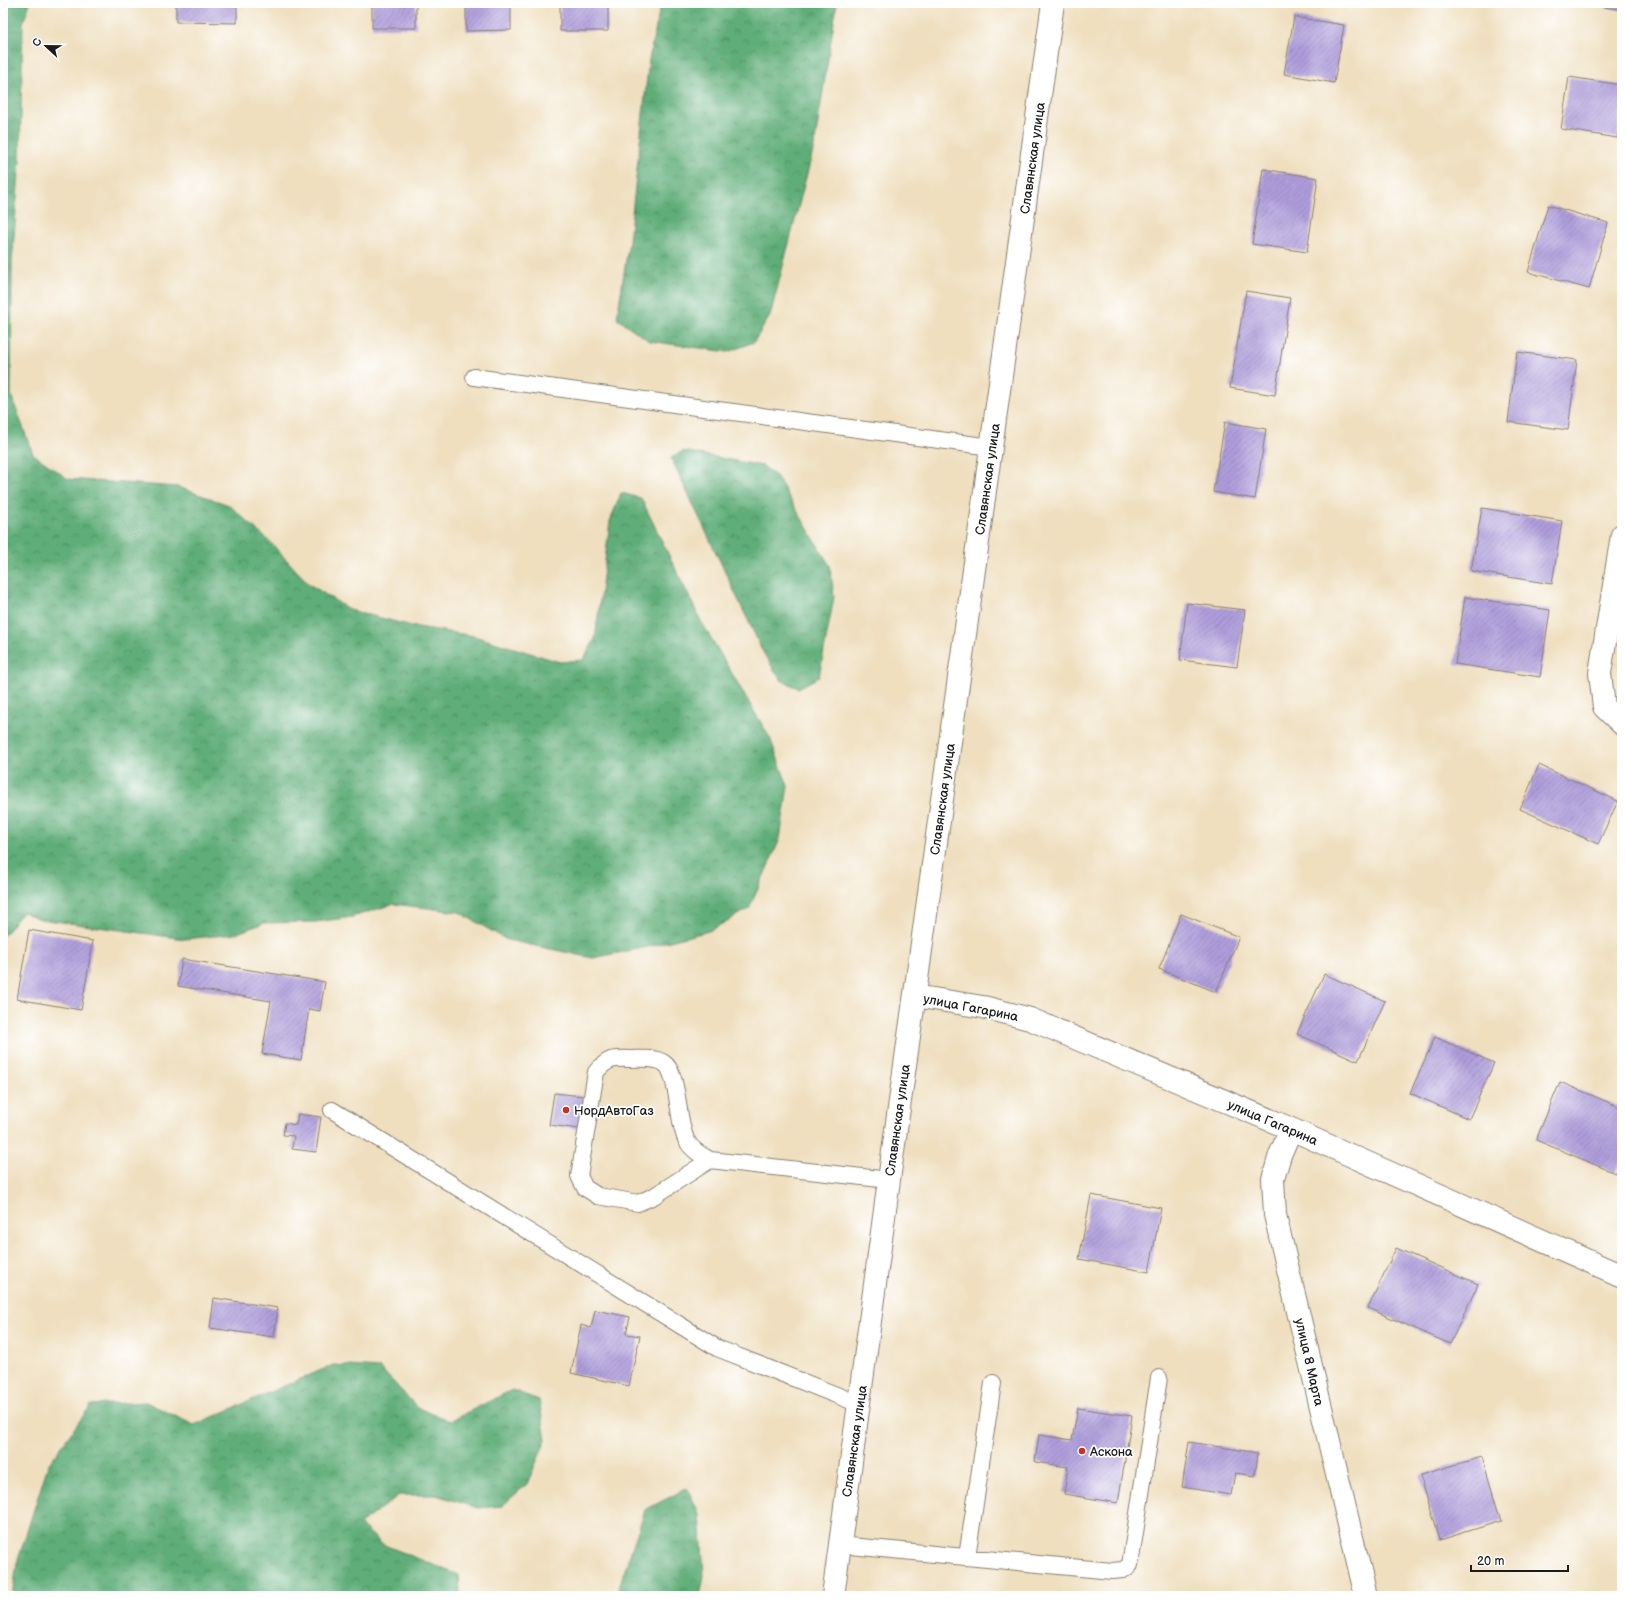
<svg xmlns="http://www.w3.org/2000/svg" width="1625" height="1599" viewBox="0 0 1625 1599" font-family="'Balsamiq Sans',sans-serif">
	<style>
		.forest { fill: url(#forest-crowns); stroke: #3d644a }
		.building { fill: url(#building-hatch) }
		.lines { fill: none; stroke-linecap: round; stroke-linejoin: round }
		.service-casing { stroke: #867e6e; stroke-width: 18 }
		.minor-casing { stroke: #867e6e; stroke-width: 24 }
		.tertiary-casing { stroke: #867e6e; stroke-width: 24 }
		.service { stroke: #fff; stroke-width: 16 }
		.minor { stroke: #fff; stroke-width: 22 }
		.tertiary { stroke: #fff; stroke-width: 22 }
		.poi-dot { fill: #c8321e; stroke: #fff; stroke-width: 1.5 }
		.labels { text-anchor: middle; stroke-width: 3.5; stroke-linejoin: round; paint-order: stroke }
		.street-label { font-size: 13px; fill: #1c1c1c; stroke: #fff }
		.poi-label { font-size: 13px; fill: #1c1c1c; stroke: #fff; text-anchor: start }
	</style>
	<defs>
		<pattern id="forest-crowns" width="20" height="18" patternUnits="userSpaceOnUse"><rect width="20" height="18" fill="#5ead78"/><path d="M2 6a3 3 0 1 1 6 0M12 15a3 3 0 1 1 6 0" fill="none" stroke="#4d8c62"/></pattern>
		<pattern id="building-hatch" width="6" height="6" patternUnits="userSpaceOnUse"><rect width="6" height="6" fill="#ae9ddb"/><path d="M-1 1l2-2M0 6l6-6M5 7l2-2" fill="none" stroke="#8d7fb1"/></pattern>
	</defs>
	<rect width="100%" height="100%" fill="#fff"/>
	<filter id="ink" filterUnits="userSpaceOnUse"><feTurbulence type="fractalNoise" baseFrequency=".025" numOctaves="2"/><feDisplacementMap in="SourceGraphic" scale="8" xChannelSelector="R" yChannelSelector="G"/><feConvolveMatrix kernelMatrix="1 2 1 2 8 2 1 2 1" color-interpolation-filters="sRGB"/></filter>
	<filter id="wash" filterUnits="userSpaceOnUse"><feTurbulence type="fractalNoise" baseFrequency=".012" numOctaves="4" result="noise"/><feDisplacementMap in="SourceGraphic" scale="16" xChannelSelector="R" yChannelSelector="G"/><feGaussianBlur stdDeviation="0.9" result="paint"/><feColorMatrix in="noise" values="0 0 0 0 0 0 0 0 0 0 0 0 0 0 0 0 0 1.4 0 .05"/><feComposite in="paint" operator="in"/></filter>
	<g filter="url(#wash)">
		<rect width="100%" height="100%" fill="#efdfbf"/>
		<path class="forest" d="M 3,3 L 30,3 L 23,23 L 20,160 L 12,262 L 11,395 L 33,454 L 68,479 L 178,487 L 229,505 L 269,541 L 309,584 L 350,610 L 412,626 L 474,636 L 560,662 L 583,660 L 595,639 L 610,521 L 621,493 L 641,498 L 701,621 L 770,738 L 788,786 L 780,839 L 749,909 L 709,931 L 643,948 L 593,958 L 507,940 L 459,912 L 394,904 L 352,917 L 316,922 L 264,923 L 235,934 L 185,939 L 40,919 L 23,912 L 3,936 Z
			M 661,3 L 837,3 L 814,147 L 770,316 L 754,342 L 728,352 L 649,341 L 617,318 L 629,241 L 649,59 Z
			M 683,451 L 763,466 L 777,477 L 830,566 L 834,597 L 819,677 L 798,688 L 781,680 L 764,654 L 671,458 Z
			M 333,1365 L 380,1368 L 418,1408 L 450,1421 L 512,1390 L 539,1400 L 546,1440 L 527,1484 L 502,1506 L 478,1508 L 436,1495 L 399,1495 L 360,1524 L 382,1544 L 459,1575 L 460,1596 L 12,1596 L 17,1563 L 48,1465 L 91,1405 L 146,1402 L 194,1425 Z
			M 687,1488 L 700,1515 L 704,1576 L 700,1596 L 616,1596 L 645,1510 Z"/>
		<g id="blocks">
			<path class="building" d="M 176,3 L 237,3 L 237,23 L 176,22 Z
				M 372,3 L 416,3 L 416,28 L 372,28 Z
				M 466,3 L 511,3 L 511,30 L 466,31 Z
				M 560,3 L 608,3 L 608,31 L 560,31 Z
				M 1586,3 L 1622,3 L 1622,10 L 1586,4 Z
				M 1294,17 L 1344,25 L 1334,83 L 1284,74 Z
				M 1569,77 L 1622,85 L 1622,107 L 1617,138 L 1561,129 Z
				M 1263,169 L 1318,178 L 1307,252 L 1252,244 Z
				M 1548,205 L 1608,223 L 1589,289 L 1528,272 Z
				M 1246,291 L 1290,298 L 1275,395 L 1230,388 Z
				M 1517,352 L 1577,360 L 1568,430 L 1508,422 Z
				M 1225,422 L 1266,429 L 1255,499 L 1213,492 Z
				M 1482,508 L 1562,521 L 1552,584 L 1471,571 Z
				M 1465,597 L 1550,610 L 1540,677 L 1455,664 Z
				M 1187,603 L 1245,610 L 1237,667 L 1180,660 Z
				M 1539,765 L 1618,801 L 1598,844 L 1520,809 Z
				M 1181,914 L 1239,937 L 1216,992 L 1159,969 Z
				M 29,930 L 93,941 L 81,1010 L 17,999 Z
				M 182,959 L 325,982 L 320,1011 L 309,1009 L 301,1060 L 262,1054 L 271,1001 L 178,986 Z
				M 1324,974 L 1385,1001 L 1358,1061 L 1297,1034 Z
				M 1435,1037 L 1494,1063 L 1469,1119 L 1410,1093 Z
				M 1560,1082 L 1622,1108 L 1622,1157 L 1615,1173 L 1536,1140 Z
				M 554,1093 L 583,1096 L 579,1129 L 549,1125 Z
				M 298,1114 L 321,1117 L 316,1152 L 292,1149 L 294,1136 L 283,1135 L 285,1123 L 296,1125 Z
				M 1091,1195 L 1161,1208 L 1149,1272 L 1079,1259 Z
				M 1396,1248 L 1478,1284 L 1450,1344 L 1368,1308 Z
				M 214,1298 L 278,1308 L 274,1337 L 210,1328 Z
				M 595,1310 L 630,1317 L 626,1334 L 640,1336 L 629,1386 L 571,1373 L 581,1325 L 591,1328 Z
				M 1078,1408 L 1132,1416 L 1118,1503 L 1064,1494 L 1068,1467 L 1035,1462 L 1039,1435 L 1072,1440 Z
				M 1189,1442 L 1258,1453 L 1255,1476 L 1235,1473 L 1231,1495 L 1182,1487 Z
				M 1482,1457 L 1501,1521 L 1440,1540 L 1420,1475 Z"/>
		</g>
	</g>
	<g filter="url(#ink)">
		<use href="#blocks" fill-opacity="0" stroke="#867e6e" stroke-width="1"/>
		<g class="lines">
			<g class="service-casing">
				<path id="service" d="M 474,377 L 991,447
					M 332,1110 L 717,1348 L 859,1404
					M 710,1160 L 654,1196 L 638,1203 L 598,1196 L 585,1188 L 579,1176 L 596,1072 C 608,1058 613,1058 631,1059 C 642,1059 655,1057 664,1063 C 679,1072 677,1124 687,1141 C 692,1150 701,1155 710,1160 L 889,1180
					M 840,1545 L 1112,1571 L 1123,1570 L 1130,1565 L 1159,1378
					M 967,1557 L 993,1383"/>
			</g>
			<g class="minor-casing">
				<path id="minor" d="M 1622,535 L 1600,673 L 1604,707 L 1622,724
					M 915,996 L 983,1007 L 1030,1019 L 1291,1129 L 1622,1276
					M 1291,1129 L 1280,1155 L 1273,1179 L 1275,1215 L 1366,1596"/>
			</g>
			<g class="tertiary-casing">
				<path id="tertiary" d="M 833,1596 L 889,1180 L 1053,3"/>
			</g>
			<use href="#service" class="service"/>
			<use href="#minor" class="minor"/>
			<use href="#tertiary" class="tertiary"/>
		</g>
	</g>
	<g class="poi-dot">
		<circle cx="566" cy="1110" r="4"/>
		<circle cx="1082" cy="1451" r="4"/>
	</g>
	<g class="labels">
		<g class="street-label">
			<text transform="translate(1032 158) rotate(-82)" y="5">Славянская улица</text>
			<text transform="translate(987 479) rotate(-82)" y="5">Славянская улица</text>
			<text transform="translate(942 799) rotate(-82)" y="5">Славянская улица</text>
			<text transform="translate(971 1007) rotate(11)" y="5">улица Гагарина</text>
			<text transform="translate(897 1120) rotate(-82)" y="5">Славянская улица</text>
			<text transform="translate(1273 1122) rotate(23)" y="5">улица Гагарина</text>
			<text transform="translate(1310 1362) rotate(77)" y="5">улица 8 Марта</text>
			<text transform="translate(854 1441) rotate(-82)" y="5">Славянская улица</text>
		</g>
		<g class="poi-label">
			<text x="574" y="1115">НордАвтоГаз</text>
			<text x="1090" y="1456">Аскона</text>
		</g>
	</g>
	<rect width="1625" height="1599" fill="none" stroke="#fff" stroke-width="16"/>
	<g transform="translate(46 46) rotate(292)" stroke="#ffffff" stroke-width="3" paint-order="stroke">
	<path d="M0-3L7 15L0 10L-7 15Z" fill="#1c1c1c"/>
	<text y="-6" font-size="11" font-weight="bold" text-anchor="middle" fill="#1c1c1c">С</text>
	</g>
	<path d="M1471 1565v6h97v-6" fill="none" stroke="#1c1c1c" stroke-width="2"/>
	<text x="1477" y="1565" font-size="12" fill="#1c1c1c" stroke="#ffffff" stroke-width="3" paint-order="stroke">20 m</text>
</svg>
